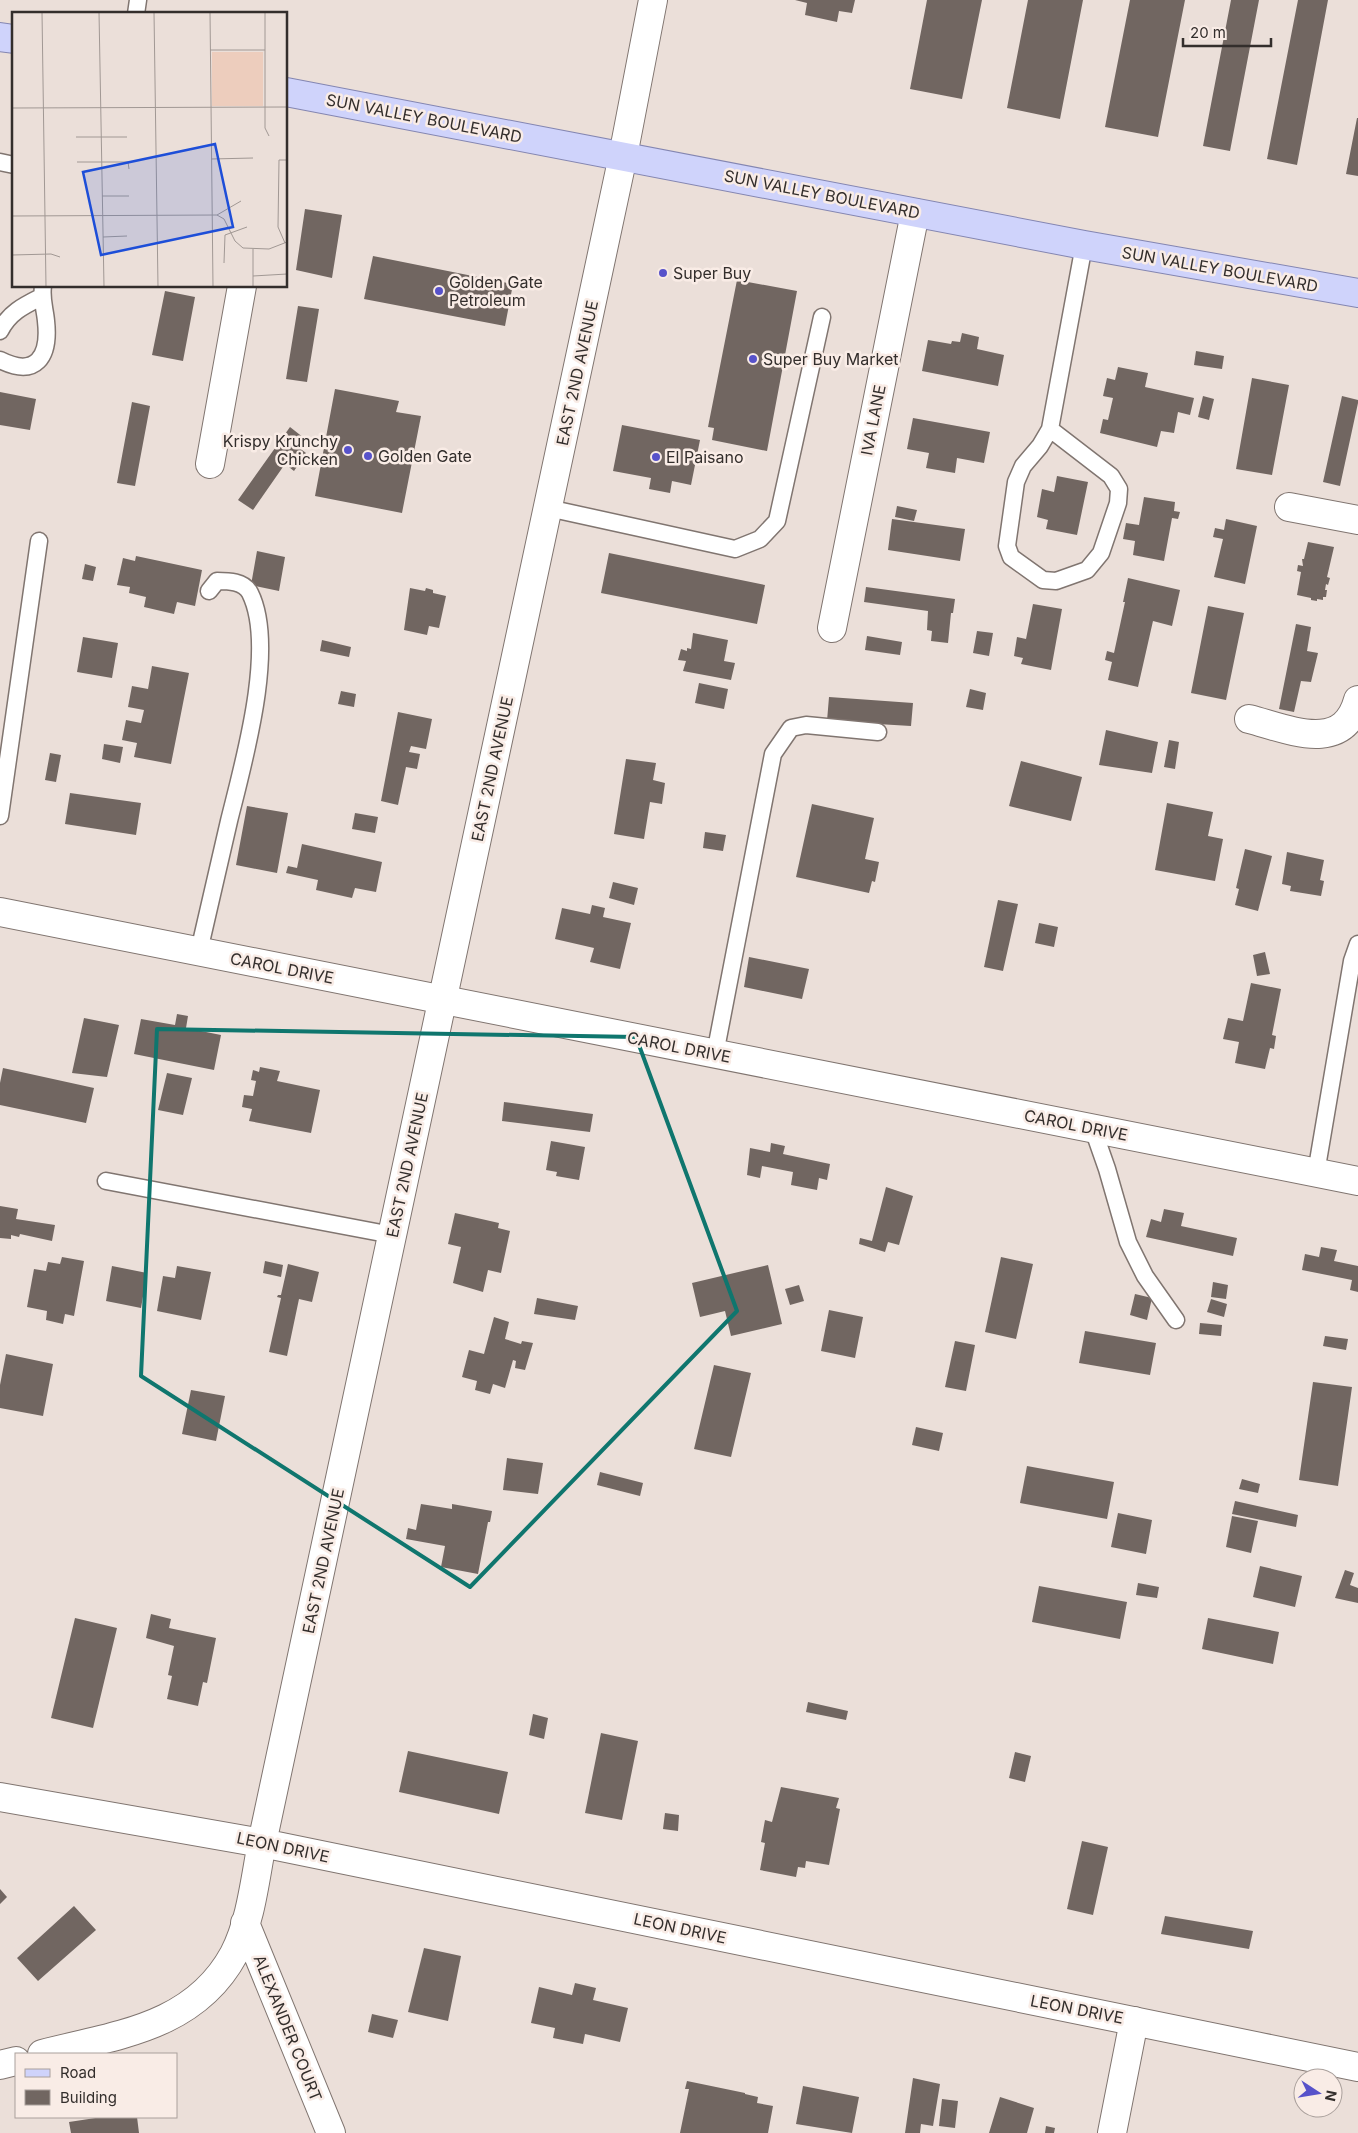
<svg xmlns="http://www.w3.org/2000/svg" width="1358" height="2133" viewBox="0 0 1358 2133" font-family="Inter,sans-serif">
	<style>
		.building { fill: #716661 }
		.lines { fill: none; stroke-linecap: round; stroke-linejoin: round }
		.lane-casing { stroke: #807570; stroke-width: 19 }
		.street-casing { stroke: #807570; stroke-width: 30 }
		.secondary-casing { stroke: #807570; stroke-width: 30 }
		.primary-casing { stroke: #8486b1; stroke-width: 30 }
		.lane { stroke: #fff; stroke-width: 16 }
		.street { stroke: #fff; stroke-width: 28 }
		.secondary { stroke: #fff; stroke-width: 28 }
		.primary { stroke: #cfd3fb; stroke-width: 28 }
		.marked { fill: none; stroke: #0f766e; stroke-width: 4; stroke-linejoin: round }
		.poi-dot { fill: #5752ca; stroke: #f9ece6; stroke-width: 2 }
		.labels { text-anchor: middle; stroke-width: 5; stroke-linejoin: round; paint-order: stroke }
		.street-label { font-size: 16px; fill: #332e2c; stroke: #f9ece6 }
		.poi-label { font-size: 16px; fill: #332e2c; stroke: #f9ece6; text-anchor: start }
		.inset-road { fill: none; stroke: #a19894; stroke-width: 1 }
		.view { fill: #1d4ed8; fill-opacity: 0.15; stroke: #1d4ed8; stroke-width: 2.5 }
		.inset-edge { fill: none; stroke: #332e2c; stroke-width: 2.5 }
	</style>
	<rect width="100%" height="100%" fill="#ebdfd9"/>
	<path class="building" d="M 795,0 L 855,0 L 852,13 L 839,11 L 837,22 L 805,15 L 807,3 Z
		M 927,0 L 982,0 L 962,99 L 910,89 Z
		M 1028,0 L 1083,0 L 1060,119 L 1007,108 Z
		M 1130,0 L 1185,0 L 1158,137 L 1105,127 Z
		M 1231,0 L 1259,0 L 1230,151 L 1203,146 Z
		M 1298,0 L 1328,0 L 1297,165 L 1267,159 Z
		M 1357,118 L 1358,118 L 1358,176 L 1346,174 Z
		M 305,209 L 342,215 L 332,278 L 296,270 Z
		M 373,256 L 513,284 L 505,326 L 364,299 Z
		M 737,280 L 797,291 L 767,451 L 712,440 L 714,428 L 708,427 Z
		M 165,291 L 195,297 L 183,361 L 152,355 Z
		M 298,306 L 319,309 L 307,382 L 286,379 Z
		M 962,333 L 979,337 L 977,349 L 1004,355 L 998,386 L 922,371 L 928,340 L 951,344 L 952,341 L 960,342 Z
		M 1196,351 L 1224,356 L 1222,369 L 1194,365 Z
		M 1118,367 L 1148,373 L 1145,387 L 1194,398 L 1190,415 L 1178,412 L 1174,433 L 1161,431 L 1157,447 L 1100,433 L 1103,419 L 1108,420 L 1113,398 L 1103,396 L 1107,378 L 1115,380 Z
		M 1252,378 L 1289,385 L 1272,475 L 1236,469 Z
		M 335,389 L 399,401 L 396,412 L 421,416 L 402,513 L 315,496 Z
		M 0,392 L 36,399 L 30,430 L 0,425 Z
		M 1203,396 L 1214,399 L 1209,420 L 1198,417 Z
		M 1342,396 L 1358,400 L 1358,403 L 1340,486 L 1323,482 Z
		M 132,402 L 150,406 L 135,486 L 117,483 Z
		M 913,418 L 990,432 L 984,463 L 957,458 L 955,473 L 926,468 L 929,453 L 907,449 Z
		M 622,425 L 700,440 L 691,485 L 672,481 L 670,493 L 649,489 L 651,478 L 613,471 Z
		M 290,427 L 304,438 L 298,447 L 306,453 L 294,471 L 285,464 L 253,510 L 238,500 Z
		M 1057,476 L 1088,482 L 1077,535 L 1046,529 L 1048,520 L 1037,517 L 1042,489 L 1054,492 Z
		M 1144,497 L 1175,502 L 1174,511 L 1180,512 L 1178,519 L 1172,518 L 1164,561 L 1133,555 L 1135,541 L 1123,539 L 1126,523 L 1139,525 Z
		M 897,506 L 917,510 L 914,521 L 895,517 Z
		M 892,519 L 965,529 L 960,561 L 888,550 Z
		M 1226,519 L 1257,526 L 1245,584 L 1214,577 L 1223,539 L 1213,537 L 1215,528 L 1224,530 Z
		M 1308,542 L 1334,547 L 1327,577 L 1330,578 L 1328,585 L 1326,584 L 1325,590 L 1327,590 L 1326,597 L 1323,597 L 1323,600 L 1317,599 L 1317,601 L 1311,600 L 1311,598 L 1297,595 L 1301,572 L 1297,571 L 1298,565 L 1303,566 L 1302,559 L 1304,559 Z
		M 257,551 L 285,557 L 279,591 L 251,585 Z
		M 609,553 L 765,585 L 757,624 L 601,593 Z
		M 136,556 L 202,570 L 195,606 L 177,602 L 174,614 L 144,607 L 146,597 L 129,593 L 130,587 L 117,585 L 123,558 L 135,561 Z
		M 85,564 L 96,567 L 93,581 L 82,579 Z
		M 1128,578 L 1180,590 L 1172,626 L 1153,621 L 1138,687 L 1108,680 L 1112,662 L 1105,660 L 1107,651 L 1114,653 L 1125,602 L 1123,602 Z
		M 866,587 L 955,599 L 953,613 L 951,613 L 948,643 L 931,641 L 932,631 L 927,630 L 928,611 L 864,602 Z
		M 410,588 L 425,591 L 426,588 L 433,590 L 433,593 L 446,596 L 439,628 L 429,626 L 427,635 L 404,630 Z
		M 1033,604 L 1062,609 L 1051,670 L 1021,664 L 1023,658 L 1014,656 L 1017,637 L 1026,639 Z
		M 1208,606 L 1244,613 L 1226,700 L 1191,693 Z
		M 1296,624 L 1311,627 L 1307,651 L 1318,653 L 1311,682 L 1301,681 L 1294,712 L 1279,709 Z
		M 977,631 L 993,633 L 989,656 L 973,653 Z
		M 693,633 L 728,640 L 724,661 L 735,663 L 731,680 L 683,671 L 686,661 L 678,660 L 681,649 L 687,651 L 687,648 L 691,649 Z
		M 867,636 L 902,642 L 900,655 L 865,650 Z
		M 83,637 L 118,643 L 112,678 L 77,672 Z
		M 322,640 L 351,647 L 349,657 L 320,651 Z
		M 152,666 L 189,673 L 171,764 L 134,757 L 137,743 L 122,740 L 126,720 L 141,723 L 144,710 L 128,707 L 132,686 L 148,689 Z
		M 699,683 L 728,689 L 724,709 L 695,703 Z
		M 970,689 L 986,693 L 983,710 L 966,707 Z
		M 341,691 L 356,694 L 354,707 L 338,704 Z
		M 829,697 L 913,703 L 911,726 L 827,721 Z
		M 398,712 L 432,719 L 426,749 L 411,746 L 409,752 L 420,754 L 417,769 L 406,767 L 398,805 L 381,801 Z
		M 1106,730 L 1158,742 L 1152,773 L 1099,765 Z
		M 1169,740 L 1179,742 L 1175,769 L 1164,767 Z
		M 104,744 L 123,747 L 120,763 L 102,759 Z
		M 50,753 L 61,755 L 56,782 L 45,780 Z
		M 626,759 L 656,763 L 653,780 L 665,783 L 662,804 L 650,802 L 644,839 L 614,834 Z
		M 1021,761 L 1082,777 L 1071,821 L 1009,806 Z
		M 70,793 L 141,803 L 136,835 L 65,824 Z
		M 1167,803 L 1213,812 L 1208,836 L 1223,839 L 1215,881 L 1155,870 Z
		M 812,804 L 874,818 L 865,859 L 879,862 L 875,882 L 872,881 L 869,893 L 796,877 Z
		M 247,806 L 288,813 L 277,873 L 236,865 Z
		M 355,813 L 378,817 L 375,833 L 352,829 Z
		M 705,832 L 726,835 L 723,851 L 703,848 Z
		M 302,844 L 382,862 L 376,892 L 355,888 L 352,898 L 316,890 L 318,880 L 286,873 L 288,866 L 297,868 Z
		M 1245,849 L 1272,856 L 1258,911 L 1235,905 L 1239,889 L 1236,888 Z
		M 1287,852 L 1324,860 L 1320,880 L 1324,881 L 1321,896 L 1290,891 L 1291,886 L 1282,884 Z
		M 613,882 L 638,888 L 634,905 L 609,898 Z
		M 998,900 L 1018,904 L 1003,971 L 984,967 Z
		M 592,905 L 605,908 L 603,917 L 631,923 L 620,969 L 590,962 L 594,948 L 555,939 L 562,908 L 590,914 Z
		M 1039,923 L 1058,927 L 1054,947 L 1035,943 Z
		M 1265,952 L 1270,974 L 1257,976 L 1253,955 Z
		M 749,957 L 809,969 L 802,999 L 744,987 Z
		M 1251,983 L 1281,989 L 1272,1035 L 1276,1036 L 1274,1049 L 1270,1048 L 1265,1069 L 1235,1063 L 1239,1042 L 1223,1039 L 1228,1018 L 1243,1021 Z
		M 177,1014 L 188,1016 L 186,1028 L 221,1035 L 214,1070 L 134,1054 L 141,1019 L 175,1025 Z
		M 84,1018 L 119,1025 L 107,1077 L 72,1073 Z
		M 260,1067 L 280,1071 L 277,1081 L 320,1090 L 311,1133 L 249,1121 L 252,1109 L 242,1107 L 244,1095 L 253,1096 L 256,1081 L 251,1080 L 253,1070 L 259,1072 Z
		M 3,1068 L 94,1088 L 86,1123 L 0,1105 L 0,1083 Z
		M 167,1073 L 192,1078 L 183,1115 L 158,1110 Z
		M 504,1102 L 593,1114 L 590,1132 L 502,1121 Z
		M 551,1141 L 585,1147 L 579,1180 L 556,1176 L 557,1172 L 546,1170 Z
		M 771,1143 L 785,1146 L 783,1154 L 830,1164 L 827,1180 L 819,1178 L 817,1190 L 791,1185 L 793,1172 L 762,1166 L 760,1178 L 747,1175 L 750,1148 L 770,1152 Z
		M 886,1187 L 913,1196 L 899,1245 L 888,1242 L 885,1252 L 859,1244 L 860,1238 L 872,1241 Z
		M 0,1206 L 18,1209 L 16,1219 L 55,1225 L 52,1241 L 20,1234 L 19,1237 L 11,1235 L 11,1239 L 0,1238 Z
		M 1164,1209 L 1184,1213 L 1181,1226 L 1237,1238 L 1233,1256 L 1146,1237 L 1151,1219 L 1161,1222 Z
		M 455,1213 L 499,1223 L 498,1228 L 510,1231 L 501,1273 L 488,1270 L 483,1292 L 453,1283 L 461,1247 L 448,1244 Z
		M 1321,1247 L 1337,1250 L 1334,1261 L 1358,1266 L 1358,1292 L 1350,1290 L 1352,1280 L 1302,1270 L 1305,1254 L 1319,1257 Z
		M 62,1257 L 84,1261 L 74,1316 L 65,1314 L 63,1324 L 46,1320 L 47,1311 L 27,1307 L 34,1269 L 46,1271 L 48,1262 L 60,1264 Z
		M 1001,1257 L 1033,1264 L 1016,1339 L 985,1332 Z
		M 265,1261 L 283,1265 L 281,1277 L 263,1273 Z
		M 288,1264 L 319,1272 L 312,1302 L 299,1299 L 287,1356 L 269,1352 L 281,1298 L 277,1297 L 278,1295 L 281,1295 Z
		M 768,1265 L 782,1324 L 731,1336 L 725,1311 L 700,1317 L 692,1283 Z
		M 112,1266 L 147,1273 L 141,1308 L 106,1301 Z
		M 177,1266 L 211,1272 L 201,1320 L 157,1311 L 163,1276 L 175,1278 Z
		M 1213,1282 L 1228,1285 L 1226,1299 L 1211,1297 Z
		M 799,1285 L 804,1301 L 790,1305 L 785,1289 Z
		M 1135,1294 L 1152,1298 L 1147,1320 L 1130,1315 Z
		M 537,1298 L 578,1306 L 575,1320 L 534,1314 Z
		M 1211,1299 L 1227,1304 L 1224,1317 L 1207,1312 Z
		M 829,1310 L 863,1317 L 855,1358 L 821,1351 Z
		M 494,1317 L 509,1322 L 505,1339 L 521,1344 L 522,1341 L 533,1343 L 525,1370 L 515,1368 L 516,1361 L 513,1360 L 505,1388 L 493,1384 L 490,1394 L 475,1390 L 477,1381 L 462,1377 L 469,1350 L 484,1354 Z
		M 1200,1323 L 1222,1325 L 1221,1336 L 1199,1334 Z
		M 1085,1331 L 1156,1343 L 1150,1375 L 1079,1363 Z
		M 1325,1336 L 1348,1339 L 1346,1350 L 1323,1346 Z
		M 955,1341 L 975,1345 L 966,1391 L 945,1387 Z
		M 6,1354 L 53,1364 L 43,1416 L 0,1408 L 0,1385 Z
		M 714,1365 L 751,1373 L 731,1457 L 694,1449 Z
		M 1313,1382 L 1352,1387 L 1338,1486 L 1299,1480 Z
		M 191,1390 L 225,1396 L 216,1441 L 182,1434 Z
		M 916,1427 L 943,1433 L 939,1451 L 912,1445 Z
		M 507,1458 L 543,1463 L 538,1494 L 503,1490 Z
		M 1027,1466 L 1114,1482 L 1107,1519 L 1020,1503 Z
		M 600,1472 L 643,1483 L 640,1496 L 597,1485 Z
		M 1242,1479 L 1260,1484 L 1258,1493 L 1239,1489 Z
		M 1235,1501 L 1298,1515 L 1296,1527 L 1232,1514 Z
		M 421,1504 L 452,1509 L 452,1504 L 492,1511 L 490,1522 L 488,1522 L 478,1574 L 441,1567 L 445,1546 L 406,1539 L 408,1528 L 416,1530 Z
		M 1118,1513 L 1152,1520 L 1146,1554 L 1111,1547 Z
		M 1232,1516 L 1258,1521 L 1251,1553 L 1226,1547 Z
		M 1260,1566 L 1302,1576 L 1295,1607 L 1253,1597 Z
		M 1345,1570 L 1354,1573 L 1350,1585 L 1358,1588 L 1358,1603 L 1335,1598 Z
		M 1138,1583 L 1159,1587 L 1157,1598 L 1136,1595 Z
		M 1039,1586 L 1127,1602 L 1120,1639 L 1032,1622 Z
		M 151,1614 L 171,1619 L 169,1628 L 216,1638 L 207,1683 L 203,1682 L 198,1706 L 167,1699 L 172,1676 L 168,1675 L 174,1646 L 146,1638 Z
		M 75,1618 L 117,1628 L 93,1728 L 51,1718 Z
		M 1208,1618 L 1279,1632 L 1273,1664 L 1202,1649 Z
		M 808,1702 L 848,1711 L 846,1720 L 806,1712 Z
		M 533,1714 L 548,1718 L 544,1739 L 529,1735 Z
		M 601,1733 L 638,1741 L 622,1820 L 585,1813 Z
		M 408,1751 L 508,1772 L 499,1814 L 399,1792 Z
		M 1015,1752 L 1031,1756 L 1025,1782 L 1009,1778 Z
		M 781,1787 L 839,1798 L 836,1808 L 840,1809 L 829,1865 L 806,1861 L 805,1868 L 798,1867 L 796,1877 L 760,1870 L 765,1843 L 761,1842 L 765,1820 L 772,1822 Z
		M 665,1813 L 679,1815 L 678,1831 L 663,1829 Z
		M 1082,1841 L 1108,1847 L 1093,1915 L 1067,1909 Z
		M 0,1889 L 7,1897 L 0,1904 Z
		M 74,1906 L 96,1930 L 38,1981 L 17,1958 Z
		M 1165,1916 L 1253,1931 L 1249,1949 L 1161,1934 Z
		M 424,1948 L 461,1956 L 448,2021 L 408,2012 Z
		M 575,1983 L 596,1988 L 593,2000 L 628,2008 L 620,2042 L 585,2034 L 583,2044 L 553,2038 L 555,2028 L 531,2023 L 539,1987 L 572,1995 Z
		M 372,2014 L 398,2020 L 393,2038 L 368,2032 Z
		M 913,2078 L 940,2084 L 933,2126 L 921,2124 L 920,2133 L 905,2133 Z
		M 687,2081 L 745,2093 L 745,2094 L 758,2097 L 757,2103 L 773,2106 L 768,2133 L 680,2133 L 689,2089 L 685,2089 Z
		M 803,2086 L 859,2097 L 852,2133 L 796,2124 Z
		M 1000,2097 L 1034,2108 L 1027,2133 L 989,2133 Z
		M 942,2099 L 958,2101 L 955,2128 L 939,2126 Z
		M 102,2117 L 137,2117 L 139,2133 L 71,2133 L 69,2122 Z
		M 1046,2126 L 1055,2128 L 1054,2133 L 1045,2133 Z"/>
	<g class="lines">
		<g class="lane-casing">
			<path id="lane" d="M 136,14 L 138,0
				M 0,162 L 14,165
				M 0,331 C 9,313 23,306 41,297
				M 0,360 C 36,378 50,357 46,321 C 45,309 41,299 43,286
				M 1050,429 L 1111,476 L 1119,489 L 1118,503 L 1101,553 L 1087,570 L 1056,581 L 1043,580 L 1011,557 L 1007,546 L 1016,482 L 1023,466 L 1040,446 L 1050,429 L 1084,245
				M 548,508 L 735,549 L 760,539 L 777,521 L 822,317
				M 0,816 L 39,541
				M 199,951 C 209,908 219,865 229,821 C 243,764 277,647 250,593 C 244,581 228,581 217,581 L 209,591
				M 715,1054 L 773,754 L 791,728 L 806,725 L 878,732
				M 1093,1129 L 1107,1169 L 1128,1242 L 1145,1276 L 1176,1320
				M 1316,1173 L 1352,961 L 1358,944
				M 106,1181 L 392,1235"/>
		</g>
		<g class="street-casing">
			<path id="street" d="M 210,464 L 242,286
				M 1289,507 L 1358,520
				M 832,628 L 915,213
				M 1249,719 C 1288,729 1343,755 1358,700
				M 0,912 L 1358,1181
				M 0,1797 L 262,1843 C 255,1879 251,1921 234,1954 C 194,2028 116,2035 42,2054
				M 245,1923 L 331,2133
				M 0,2065 L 16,2061
				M 1112,2133 L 1134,2021"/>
		</g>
		<g class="secondary-casing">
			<path id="secondary" d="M 653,0 L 623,156 L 262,1843 L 1358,2067"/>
		</g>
		<g class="primary-casing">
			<path id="primary" d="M 0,37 L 14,39
				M 286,92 L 1084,245 L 1358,293"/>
		</g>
		<use href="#lane" class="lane"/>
		<use href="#street" class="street"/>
		<use href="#secondary" class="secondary"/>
		<use href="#primary" class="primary"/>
	</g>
	<path class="marked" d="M 157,1029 L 636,1037 L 737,1311 L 470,1587 L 141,1376 Z"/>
	<g class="poi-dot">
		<circle cx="663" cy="273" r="5"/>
		<circle cx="439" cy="291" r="5"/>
		<circle cx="753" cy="359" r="5"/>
		<circle cx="348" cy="450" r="5"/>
		<circle cx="368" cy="456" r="5"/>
		<circle cx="656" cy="457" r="5"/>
	</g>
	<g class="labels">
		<g class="street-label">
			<text transform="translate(424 118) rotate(11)" y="6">SUN VALLEY BOULEVARD</text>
			<text transform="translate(822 194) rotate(11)" y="6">SUN VALLEY BOULEVARD</text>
			<text transform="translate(1220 269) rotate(10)" y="6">SUN VALLEY BOULEVARD</text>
			<text transform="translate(577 373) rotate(-78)" y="6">EAST 2ND AVENUE</text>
			<text transform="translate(873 420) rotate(-79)" y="6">IVA LANE</text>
			<text transform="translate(492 769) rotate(-78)" y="6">EAST 2ND AVENUE</text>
			<text transform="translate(282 968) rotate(11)" y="6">CAROL DRIVE</text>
			<text transform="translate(679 1047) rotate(11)" y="6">CAROL DRIVE</text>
			<text transform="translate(1076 1125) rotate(11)" y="6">CAROL DRIVE</text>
			<text transform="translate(407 1165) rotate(-78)" y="6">EAST 2ND AVENUE</text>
			<text transform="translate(323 1561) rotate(-78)" y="6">EAST 2ND AVENUE</text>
			<text transform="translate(283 1847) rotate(12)" y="6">LEON DRIVE</text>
			<text transform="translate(680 1928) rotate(12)" y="6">LEON DRIVE</text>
			<text transform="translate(1077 2009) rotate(11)" y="6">LEON DRIVE</text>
			<text transform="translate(288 2028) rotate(68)" y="6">ALEXANDER COURT</text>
		</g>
		<g class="poi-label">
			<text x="673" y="279">Super Buy</text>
			<text x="449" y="288">Golden Gate<tspan x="449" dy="18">Petroleum</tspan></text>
			<text x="763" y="365">Super Buy Market</text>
			<text x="338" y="447" text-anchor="end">Krispy Krunchy<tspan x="338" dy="18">Chicken</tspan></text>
			<text x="378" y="462">Golden Gate</text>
			<text x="666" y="463">El Paisano</text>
		</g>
	</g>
	<g transform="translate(12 12)">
		<rect width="275" height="275" fill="#ebdfd9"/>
		<path d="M 200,40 L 251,40 L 251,94 L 200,94 Z" fill="#edcdbd"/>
		<path class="inset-road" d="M 30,0 L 34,275M 87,0 L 92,275M 142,0 L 146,275M 198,0 L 201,275M 253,0 L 253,116 L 257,124M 198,38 L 253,38M 0,96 L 275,95M 64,125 L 115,125M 199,147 L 241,146M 65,150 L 116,150 L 117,157M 90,184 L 117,184M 205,203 L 229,189M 0,204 L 205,203 L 212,207 L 223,229 L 231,236 L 257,237 L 275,230M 91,225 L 115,224M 273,231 L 266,215 L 267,148 L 275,148M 241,237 L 241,275M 0,243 L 39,242 L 48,245M 212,251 L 213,223 L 235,215M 241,264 L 275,262"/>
		<path class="view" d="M 203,132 L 221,215 L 89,243 L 71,160 Z"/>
		<rect width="275" height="275" class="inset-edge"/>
	</g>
	<rect x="15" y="2053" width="162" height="65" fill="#f9ece6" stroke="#aaa09c"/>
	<rect x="25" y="2069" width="25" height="8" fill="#cfd3fb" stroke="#aaa09c"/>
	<text x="60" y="2078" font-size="15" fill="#332e2c">Road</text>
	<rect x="25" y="2090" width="25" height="15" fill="#716661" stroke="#aaa09c"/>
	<text x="60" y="2103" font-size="15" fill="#332e2c">Building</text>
	<g transform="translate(1318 2093) rotate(102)"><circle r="24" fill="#f9ece6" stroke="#aaa09c"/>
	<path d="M0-4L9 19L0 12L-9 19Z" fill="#5752ca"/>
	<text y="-8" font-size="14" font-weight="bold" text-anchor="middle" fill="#332e2c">N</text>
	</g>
	<path d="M1183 38v8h88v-8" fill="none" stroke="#332e2c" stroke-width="2.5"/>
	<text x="1190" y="38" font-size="15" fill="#332e2c" stroke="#f9ece6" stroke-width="4" paint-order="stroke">20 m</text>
</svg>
